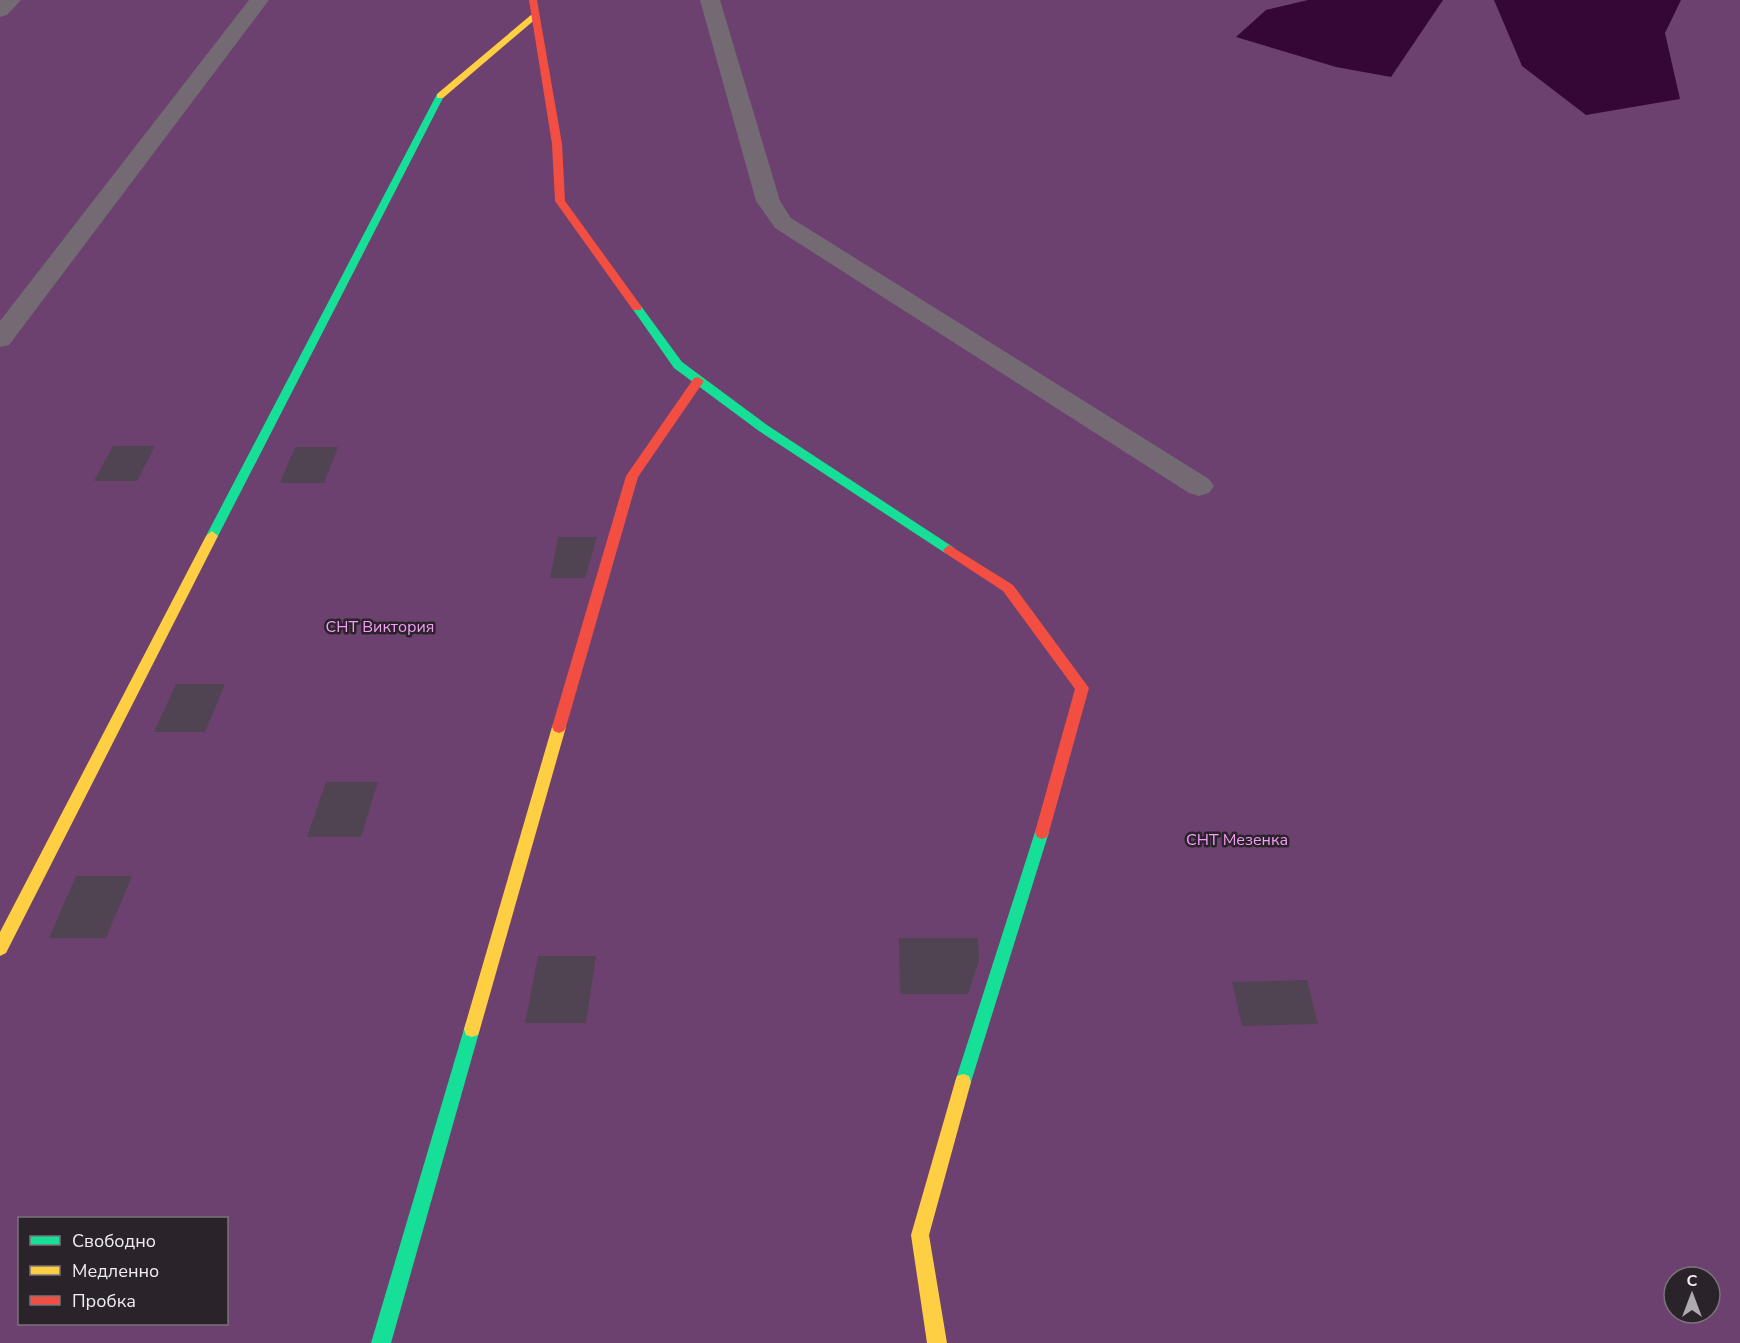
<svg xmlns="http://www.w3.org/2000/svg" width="1740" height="1343" viewBox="0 0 1740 1343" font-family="'Nunito Sans',sans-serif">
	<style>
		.green { fill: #6d416f; fill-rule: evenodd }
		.water { fill: #340737 }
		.building { fill: #514452 }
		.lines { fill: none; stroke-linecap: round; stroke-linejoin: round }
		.street { fill: #736a73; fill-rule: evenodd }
		.fast { fill: #16e098; fill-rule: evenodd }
		.slow { fill: #ffcf43; fill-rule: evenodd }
		.jam { fill: #f24e42; fill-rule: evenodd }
		.labels { text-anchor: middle; stroke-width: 5; stroke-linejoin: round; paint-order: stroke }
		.park-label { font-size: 16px; fill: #f69cf9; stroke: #2a232a }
	</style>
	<rect width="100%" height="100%" fill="#332e33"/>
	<path class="green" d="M 0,0 L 1740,0 L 1740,1343 L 0,1343 ZM 20,1218 L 226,1218 L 226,1324 L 20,1324 ZM 1674,1277 L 1710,1277 L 1710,1313 L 1674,1313 Z"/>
	<path class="water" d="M 1308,0 L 1443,0 L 1391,77 L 1336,67 L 1236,37 L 1266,10 Z
		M 1494,0 L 1681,0 L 1665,33 L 1680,99 L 1586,115 L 1522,66 Z"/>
	<path class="building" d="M 113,446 L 155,446 L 137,481 L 94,481 Z
		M 295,447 L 338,447 L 324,483 L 280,483 Z
		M 558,537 L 597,537 L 585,578 L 550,578 Z
		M 176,684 L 225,684 L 205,732 L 154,732 Z
		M 326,782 L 378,782 L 361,837 L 307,837 Z
		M 76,876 L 132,876 L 106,938 L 49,938 Z
		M 899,938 L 978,938 L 979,961 L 968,994 L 900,994 Z
		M 538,956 L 596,956 L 586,1023 L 525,1023 Z
		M 1307,980 L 1318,1024 L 1242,1026 L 1232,982 Z"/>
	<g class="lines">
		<path class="street" d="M 0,0 L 21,0 L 7,15 L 0,17 Z
			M 249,0 L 269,0 L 9,345 L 0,347 L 0,321 Z
			M 700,0 L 720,0 L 780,201 L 791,218 L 1209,479 L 1214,486 L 1209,493 L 1199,496 L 1189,493 L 775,228 L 756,201 Z"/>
		<path class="fast" d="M 437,94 L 444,96 L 218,536 L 212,541 L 208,539 L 206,536 Z
			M 637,305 L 641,306 L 682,362 L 767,425 L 953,547 L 955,550 L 953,553 L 945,553 L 759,431 L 674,368 L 632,308 Z
			M 1042,825 L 1047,827 L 1049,832 L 971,1082 L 969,1088 L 963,1090 L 957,1088 L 955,1082 L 1035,832 L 1037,827 Z
			M 472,1021 L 478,1023 L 480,1029 L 391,1343 L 371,1343 L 464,1029 L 466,1023 Z"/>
		<path class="slow" d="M 531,15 L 538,17 L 443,98 L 437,98 L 437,94 Z
			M 212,531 L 218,536 L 6,953 L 0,956 L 0,932 L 206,536 Z
			M 559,721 L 564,723 L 566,727 L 480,1029 L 478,1035 L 472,1037 L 466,1035 L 464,1029 L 552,727 L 554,723 Z
			M 963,1074 L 969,1076 L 971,1082 L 929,1235 L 947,1343 L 927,1343 L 911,1235 L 955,1082 L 957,1076 Z"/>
		<path class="jam" d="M 529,0 L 537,0 L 562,144 L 565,201 L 641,306 L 641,310 L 633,310 L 555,201 L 552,144 Z
			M 698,377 L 704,381 L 638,477 L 566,727 L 564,731 L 559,733 L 554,731 L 552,727 L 626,476 L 694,378 Z
			M 949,545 L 1013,585 L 1089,688 L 1049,832 L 1047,837 L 1042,839 L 1037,837 L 1035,832 L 1075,689 L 1003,591 L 945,553 L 943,550 Z"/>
	</g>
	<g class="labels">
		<g class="park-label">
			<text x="380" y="632">СНТ Виктория</text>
			<text x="1237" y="845">СНТ Мезенка</text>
		</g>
	</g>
	<rect x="18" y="1217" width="210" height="108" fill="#2a232a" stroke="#7a747a" stroke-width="1.5"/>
	<rect x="30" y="1236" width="30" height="9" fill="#16e098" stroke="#7a747a" stroke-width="1.5"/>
	<text x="72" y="1247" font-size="18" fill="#f2edf2">Свободно</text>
	<rect x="30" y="1266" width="30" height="9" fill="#ffcf43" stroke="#7a747a" stroke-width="1.5"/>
	<text x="72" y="1277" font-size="18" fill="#f2edf2">Медленно</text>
	<rect x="30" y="1296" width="30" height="9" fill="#f24e42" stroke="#7a747a" stroke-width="1.5"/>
	<text x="72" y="1307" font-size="18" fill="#f2edf2">Пробка</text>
	<g transform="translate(1692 1295)"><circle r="28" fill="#2a232a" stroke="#7a747a" stroke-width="1.5"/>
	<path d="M0-4.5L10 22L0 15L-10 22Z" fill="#afaaaf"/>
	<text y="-9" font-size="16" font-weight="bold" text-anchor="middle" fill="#f2edf2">С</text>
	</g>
</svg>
